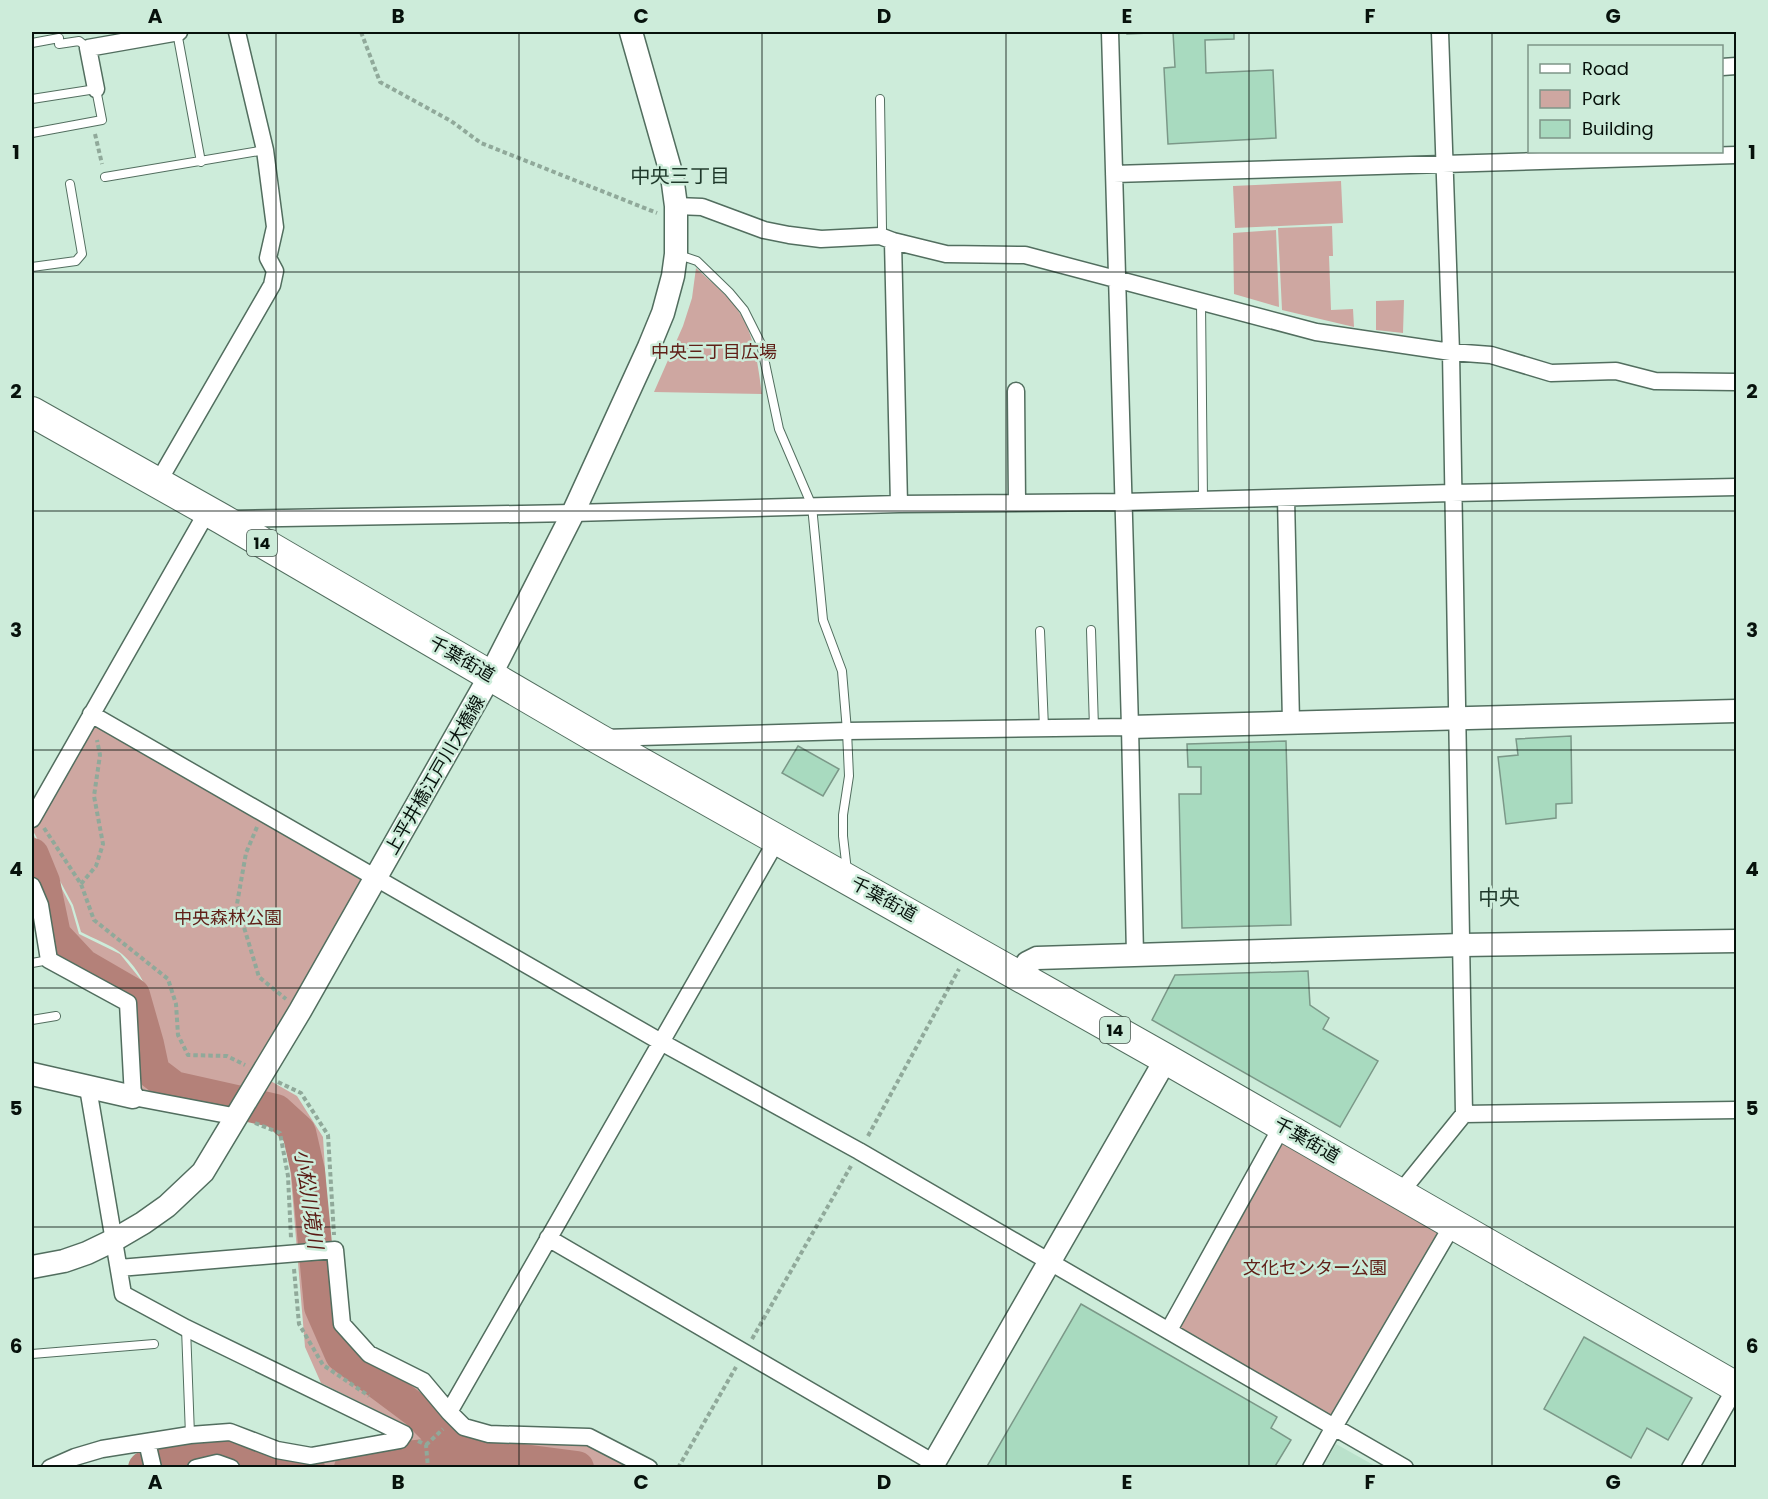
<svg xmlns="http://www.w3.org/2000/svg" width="1768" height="1499" viewBox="0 0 1768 1499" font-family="Poppins,'Noto Sans JP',sans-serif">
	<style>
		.built { fill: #bae1cb }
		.green { fill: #cea7a1 }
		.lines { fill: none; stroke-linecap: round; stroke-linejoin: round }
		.river { stroke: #b48179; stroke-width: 34 }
		.building { fill: #a8dabf; stroke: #7b9888; stroke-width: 1.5 }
		.lane-casing { stroke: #526e5f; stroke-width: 10 }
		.street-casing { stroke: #526e5f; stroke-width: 19 }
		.secondary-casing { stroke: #526e5f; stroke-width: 25 }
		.highway-casing { stroke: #526e5f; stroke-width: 32 }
		.path { stroke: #90a99a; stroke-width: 4; stroke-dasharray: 4.5 3; stroke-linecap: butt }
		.lane { stroke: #fff; stroke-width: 8 }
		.street { stroke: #fff; stroke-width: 16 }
		.secondary { stroke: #fff; stroke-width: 22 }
		.highway { stroke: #fff; stroke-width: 30 }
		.grid { fill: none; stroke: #07120c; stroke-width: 1.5; stroke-opacity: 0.55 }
		.labels { text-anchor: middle; stroke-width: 5; stroke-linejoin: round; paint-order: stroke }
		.shield { fill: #cdecda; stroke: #42534a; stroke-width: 1.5 }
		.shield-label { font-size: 16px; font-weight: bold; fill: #07120c }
		.park-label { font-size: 18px; fill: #602019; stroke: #cdecda }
		.street-label { font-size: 18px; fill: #07120c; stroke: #cdecda }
		.neighbourhood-label { font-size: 20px; fill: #1e382a; stroke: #cdecda }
		.water-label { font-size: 20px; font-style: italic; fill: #581812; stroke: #cdecda }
		.quarter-label { font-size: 21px; fill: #1e382a; stroke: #cdecda }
		.neatline { fill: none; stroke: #07120c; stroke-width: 2 }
		.grid-label { font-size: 20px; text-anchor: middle; font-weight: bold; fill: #07120c }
	</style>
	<rect width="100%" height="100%" fill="#cdecda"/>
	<path class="built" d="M 1336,1444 L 1377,1467 L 1323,1467 Z"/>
	<path class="green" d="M 1341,181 L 1343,223 L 1235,228 L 1233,186 Z
		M 1332,226 L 1333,256 L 1329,256 L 1331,310 L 1353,309 L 1354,327 L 1282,310 L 1278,228 Z
		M 1276,230 L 1279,307 L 1234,294 L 1233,233 Z
		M 696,268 C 711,282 728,295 739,312 C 755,336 758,366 762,394 L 654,392 L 683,326 L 692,298 Z
		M 1404,300 L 1403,333 L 1376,330 L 1376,301 Z
		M 91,722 L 368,878 L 260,1075 L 297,1096 L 323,1137 L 334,1317 L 367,1361 L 417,1388 L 436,1413 L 475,1440 L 587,1441 L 637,1467 L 320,1467 L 325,1461 L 411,1444 L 408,1426 L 321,1383 L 305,1347 L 287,1130 L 249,1113 L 137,1093 L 130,1001 L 51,959 L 32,880 L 32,832 L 71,906 L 79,934 L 120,954 L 142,981 L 166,1060 C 157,1023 152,980 122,954 C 112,945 92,938 81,932 L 73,905 L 32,829 L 32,824 Z
		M 1283,1135 L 1444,1227 L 1333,1418 L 1177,1329 Z"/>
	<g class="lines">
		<path class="river" d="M 32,855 L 43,882 L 54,935 L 83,966 L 133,995 L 147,1044 L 153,1072 L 174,1088 L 276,1111 L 299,1132 L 308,1171 L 321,1307 L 342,1355 L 417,1411 L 459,1453
			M 145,1468 L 223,1450 L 263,1454 L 308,1468
			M 351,1468 L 395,1459 L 459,1453 L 577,1468"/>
	</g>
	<path class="building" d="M 1127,32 L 1234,32 L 1234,39 L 1205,40 L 1206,73 L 1273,70 L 1276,138 L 1168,144 L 1164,68 L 1175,67 L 1173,32 L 1127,34 Z
		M 1571,736 L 1572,803 L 1556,804 L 1556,818 L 1506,824 L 1498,757 L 1518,755 L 1516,739 Z
		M 1286,741 L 1291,925 L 1182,928 L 1179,794 L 1201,794 L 1201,767 L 1188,767 L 1187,744 Z
		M 798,746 L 839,769 L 823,796 L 782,773 Z
		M 1308,971 L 1310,1005 L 1329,1018 L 1323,1029 L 1378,1061 L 1340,1127 L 1152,1020 L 1175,975 Z
		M 1081,1304 L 1277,1417 L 1271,1428 L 1291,1440 L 1274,1468 L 986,1468 Z
		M 1584,1337 L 1692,1398 L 1668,1440 L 1647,1428 L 1631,1458 L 1544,1409 Z"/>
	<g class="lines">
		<g class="lane-casing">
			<path id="lane" d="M 177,32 L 201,162
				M 32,43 L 59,38 L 59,44 L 79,41 L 88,48
				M 32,99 L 96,89 L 102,120 L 32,133
				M 880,99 L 882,229 L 880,236
				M 105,177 L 265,150
				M 676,254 L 697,261 L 729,292 L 744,310 L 761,344 L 779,429 L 812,506 L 823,620 L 842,671 L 847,731 L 849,776 L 843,815 L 843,836 L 847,871
				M 32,267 L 76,261 L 82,254 L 70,184
				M 1201,302 L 1203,500
				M 1091,630 L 1094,728
				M 1040,631 L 1044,728
				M 32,963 L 49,960
				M 32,1020 L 56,1016
				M 186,1328 L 190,1435
				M 32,1354 L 154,1344"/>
		</g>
		<g class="street-casing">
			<path id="street" d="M 1110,32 L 1130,727 L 1135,955
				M 1722,67 L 1736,66
				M 96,89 L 88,48 L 179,32
				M 1114,174 L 1736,155
				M 676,206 L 702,207 L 764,230 L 789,235 L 821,239 L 880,236 L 893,241 L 946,254 L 1025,255 L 1316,332 L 1451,352 L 1491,355 L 1551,373 L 1616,371 L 1655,381 L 1736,382
				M 893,241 L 899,504
				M 1016,391 L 1017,503
				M 157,484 L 272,285 L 275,271 L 268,258 L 275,227 L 265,150 L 237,32
				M 1286,498 L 1291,722
				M 229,519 L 573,513 L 899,504 L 1123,502 L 1452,493 L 1736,487
				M 91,714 L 661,1042 L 859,1151 L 1334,1427 L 1311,1468
				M 604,738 L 847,731 L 1130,727
				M 32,819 L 207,512
				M 32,886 L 40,905 L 49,960 L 128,1003 L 133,1097 L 238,1117
				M 1464,1114 L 1736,1110
				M 1400,1193 L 1464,1114 L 1451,352 L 1440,32
				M 548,1238 L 934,1463
				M 119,1268 L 335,1250 L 342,1324 L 369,1354 L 423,1381 L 449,1412 L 464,1427 L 489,1434 L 589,1437 L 649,1468
				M 1169,1330 L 1282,1126
				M 449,1412 L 777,840
				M 147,1442 L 153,1468
				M 50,1468 L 75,1457 L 102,1449 L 190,1435 L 230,1432 L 277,1450 L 311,1456 L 400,1440 L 404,1434 L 186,1328 L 123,1294 L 88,1088
				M 196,1468 L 217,1463 L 231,1468
				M 1405,1468 L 1334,1427 L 1453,1224
				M 1690,1468 L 1736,1387"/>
		</g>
		<g class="secondary-casing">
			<path id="secondary" d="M 1130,727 L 1736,711
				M 1021,976 L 1027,963 L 1037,958 L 1462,945 L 1736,941
				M 32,1074 L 133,1097
				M 32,1267 L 64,1261 L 87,1253 L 114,1240 L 143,1223 L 167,1206 L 203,1172 L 300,1011 L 490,676 L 573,513 L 649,347 L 663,313 L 673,276 L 676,254 L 676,206 L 672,176 L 631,32
				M 931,1468 L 1166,1059"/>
		</g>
		<g class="highway-casing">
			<path id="highway" d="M 32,412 L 222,519 L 597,738 L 1166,1059 L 1736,1387"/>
		</g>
		<path class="path" d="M 361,32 L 380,82 L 451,121 L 481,143 L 657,213
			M 95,134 L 102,164
			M 257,827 L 246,853 L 237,904 L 259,977 L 286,999
			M 44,828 L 81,884 L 94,920 L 168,979 L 176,1004 L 178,1035 L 188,1055 L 227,1056 L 245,1065
			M 81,884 L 96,866 L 103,844 L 94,796 L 100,755 L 97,740
			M 278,1082 L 301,1093 L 328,1135 L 334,1235
			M 255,1123 L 280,1133 L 288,1176 L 291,1238
			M 868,1136 L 959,969
			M 294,1269 L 299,1324 L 323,1365 L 369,1396
			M 752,1339 L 851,1166
			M 418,1441 L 426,1445 L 428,1468
			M 426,1445 L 443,1429
			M 678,1468 L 736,1367"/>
		<use href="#lane" class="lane"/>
		<use href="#street" class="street"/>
		<use href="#secondary" class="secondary"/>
		<use href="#highway" class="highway"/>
	</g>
	<path class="grid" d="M 276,32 L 276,1468M 519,32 L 519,1468M 762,32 L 762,1468M 1006,32 L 1006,1468M 1249,32 L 1249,1468M 1492,32 L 1492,1468M 32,272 L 1736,272M 32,511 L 1736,511M 32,750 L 1736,750M 32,988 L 1736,988M 32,1227 L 1736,1227"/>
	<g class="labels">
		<g class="shield">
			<rect x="247" y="530" width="30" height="26" rx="4.5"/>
			<rect x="1100" y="1017" width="30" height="26" rx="4.5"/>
		</g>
		<g class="shield-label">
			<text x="262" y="549">14</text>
			<text x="1115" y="1036">14</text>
		</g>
		<g class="park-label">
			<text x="714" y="358">中央三丁目広場</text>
			<text x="228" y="924">中央森林公園</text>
			<text x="1315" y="1274">文化センター公園</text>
		</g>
		<g class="street-label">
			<text transform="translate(462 659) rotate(30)" y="6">千葉街道</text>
			<text transform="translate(435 775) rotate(-60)" y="6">上平井橋江戸川大橋線</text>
			<text transform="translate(884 899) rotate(29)" y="6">千葉街道</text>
			<text transform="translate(1307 1140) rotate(30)" y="6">千葉街道</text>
		</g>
		<g class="neighbourhood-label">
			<text x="680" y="183">中央三丁目</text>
		</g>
		<g class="water-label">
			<text transform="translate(309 1199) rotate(82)" y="7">小松川境川</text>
		</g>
		<g class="quarter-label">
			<text x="1499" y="905">中央</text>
		</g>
	</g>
	<rect width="1768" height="1499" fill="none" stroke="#cdecda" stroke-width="66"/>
	<rect x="1528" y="45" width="195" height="108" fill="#cdecda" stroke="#7e9588" stroke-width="1.5"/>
	<rect x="1540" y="64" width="30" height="9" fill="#ffffff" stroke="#7e9588" stroke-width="1.5"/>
	<text x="1582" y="75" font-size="18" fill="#07120c">Road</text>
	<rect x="1540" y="90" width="30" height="18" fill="#cea7a1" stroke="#7e9588" stroke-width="1.5"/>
	<text x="1582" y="105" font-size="18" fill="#07120c">Park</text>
	<rect x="1540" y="120" width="30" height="18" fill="#a8dabf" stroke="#7e9588" stroke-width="1.5"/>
	<text x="1582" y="135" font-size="18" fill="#07120c">Building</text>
	<rect x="33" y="33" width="1702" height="1433" class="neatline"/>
	<g class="grid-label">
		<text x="155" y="23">A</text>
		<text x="398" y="23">B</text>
		<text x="641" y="23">C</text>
		<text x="884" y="23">D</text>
		<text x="1127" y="23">E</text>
		<text x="1370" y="23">F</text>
		<text x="1613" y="23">G</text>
		<text x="16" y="159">1</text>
		<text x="1752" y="159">1</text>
		<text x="16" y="398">2</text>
		<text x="1752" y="398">2</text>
		<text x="16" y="637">3</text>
		<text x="1752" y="637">3</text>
		<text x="16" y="876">4</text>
		<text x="1752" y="876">4</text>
		<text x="16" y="1115">5</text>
		<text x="1752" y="1115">5</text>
		<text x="16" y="1353">6</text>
		<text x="1752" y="1353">6</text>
		<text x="155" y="1489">A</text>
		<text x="398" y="1489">B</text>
		<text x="641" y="1489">C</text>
		<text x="884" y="1489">D</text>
		<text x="1127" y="1489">E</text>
		<text x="1370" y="1489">F</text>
		<text x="1613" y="1489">G</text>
	</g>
</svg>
